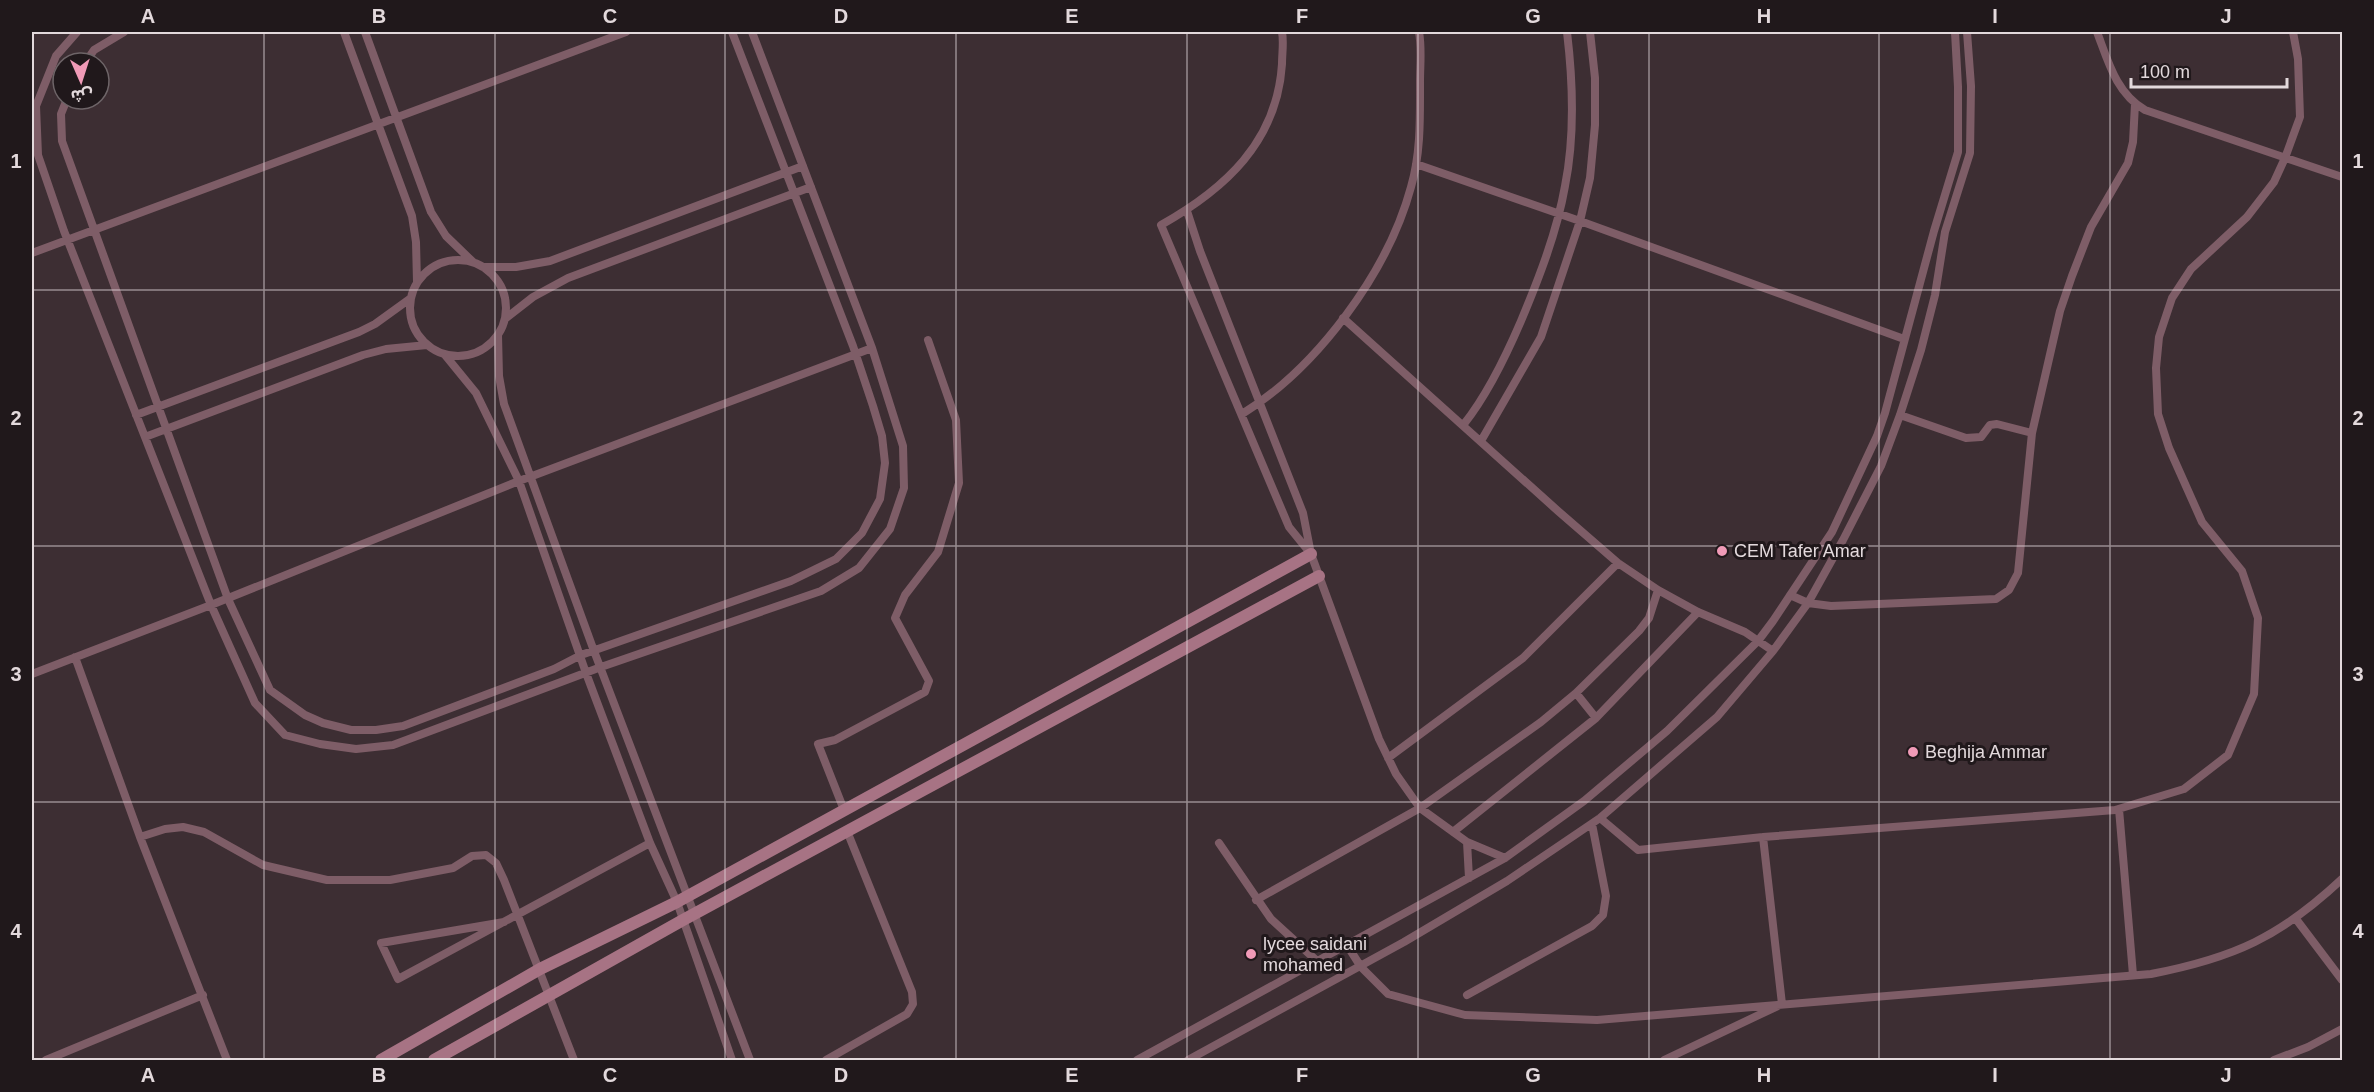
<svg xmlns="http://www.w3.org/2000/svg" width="2374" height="1092" viewBox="0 0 2374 1092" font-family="Helvetica,'Noto Sans Arabic',sans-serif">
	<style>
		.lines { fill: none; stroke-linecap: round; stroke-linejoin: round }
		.street { stroke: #7e5d67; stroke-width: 8 }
		.secondary { stroke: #a77384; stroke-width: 12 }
		.grid { fill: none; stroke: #e3d9dc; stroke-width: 1.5; stroke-opacity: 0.55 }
		.poi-dot { fill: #f09ab7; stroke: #20181b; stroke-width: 2 }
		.labels { text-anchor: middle; stroke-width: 6; stroke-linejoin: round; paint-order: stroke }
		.poi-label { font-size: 18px; fill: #e3d9dc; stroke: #20181b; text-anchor: start }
		.neatline { fill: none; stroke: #e3d9dc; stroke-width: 2 }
		.grid-label { font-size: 20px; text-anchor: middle; font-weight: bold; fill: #e3d9dc }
	</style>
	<rect width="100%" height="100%" fill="#3d2e33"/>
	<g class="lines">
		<path class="street" d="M 77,32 L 56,56 L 36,106 L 38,155 L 64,231 L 211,605 L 255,703 L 285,735 L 320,744 L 356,749 L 393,745 L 601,667 L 821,591 L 859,568 L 890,529 L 904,488 L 903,446 L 872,348 L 752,32
			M 344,32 L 412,216 L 416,242 L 417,282
			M 365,32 L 431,212 L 446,236 L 473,262
			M 2097,32 C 2108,61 2116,93 2145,110 L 2342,177
			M 85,63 L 94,50 L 124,32
			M 67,99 L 61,114 L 62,141 L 228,599 L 270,690 L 305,715 L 323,723 L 351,730 L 376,730 L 403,726 L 554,669 L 581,655 L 791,581 L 836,559 L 862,533 L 880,499 L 885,463 L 882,436 L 873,406 L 853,346 L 732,32
			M 1416,164 L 1580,221 L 1904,339
			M 1187,211 L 1200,251 L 1303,513 L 1311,554 L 1289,527 L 1161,225 C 1225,189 1277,142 1282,64 C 1282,53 1284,42 1282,32
			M 32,253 L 626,32
			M410 308a48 48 0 1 1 96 0a48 48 0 1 1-96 0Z
			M 483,267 L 516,267 L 550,261 L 803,166
			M 506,318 L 533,297 L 568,278 L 811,187
			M 1343,318 L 1558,511 L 1618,563 L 1658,590 L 1698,612 L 1745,632 L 1773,651
			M 498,335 L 499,376 L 504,404 L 594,651 L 750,1060
			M 445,355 L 476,393 L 519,481 L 586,673 L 650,843 L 677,902 L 732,1060
			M 1242,414 C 1317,368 1388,272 1411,187 C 1421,153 1420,117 1420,82 C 1420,65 1422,48 1419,32
			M 136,415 L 359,332 L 375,324 L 411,298
			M 1900,415 L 1966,438 L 1981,437 L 1990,425 L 1997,424 L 2032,433 L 2060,311 L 2072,276 L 2091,227 L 2128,163 L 2133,142 L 2135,104
			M 1464,424 C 1488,394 1506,356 1521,321 C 1539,278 1557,232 1565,186 C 1575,136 1573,82 1567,32
			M 145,437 L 363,355 L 386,349 L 427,345
			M 1481,441 L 1541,337 L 1580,221 L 1590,178 L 1595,125 L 1595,78 L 1590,32
			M 1311,554 L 1379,739 L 1396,774 L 1420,808 L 1467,842
			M 1790,595 L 1808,603 L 1831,606 L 1996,599 L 2009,590 L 2018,573 L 2032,433
			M 75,657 L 140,837 L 227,1060
			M 32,674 L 211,605 L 519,481 L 872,348
			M 1576,693 L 1596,718
			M 1388,758 L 1523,658 L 1618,563
			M 2119,809 L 2133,975
			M 844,810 L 818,744 L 835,740 L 925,692 L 929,681 L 895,618 L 905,595 L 938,552 L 959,483 L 956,420 L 928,340
			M 1600,818 L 1638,850 L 1763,837 L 2115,810 L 2184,789 L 2228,755 L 2254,694 L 2258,618 L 2242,571 L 2202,522 L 2169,448 L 2158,414 L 2156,368 L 2159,337 L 2172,298 L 2191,269 L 2247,217 L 2274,182 L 2285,158 L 2300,117 L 2298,59 L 2293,32
			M 1453,832 L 1596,718 L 1698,612
			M 140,837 L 165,829 L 183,827 L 204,832 L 263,865 L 327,880 L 390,880 L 453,868 L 472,856 L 486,855 L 496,863 L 504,880 L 574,1060
			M 1219,843 L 1271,919 L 1317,961
			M 1469,878 L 1467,842 L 1505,858
			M 1256,900 L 1420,808 L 1541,722 L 1576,693 L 1639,631 L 1649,618 L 1658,590
			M 2296,919 L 2342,980
			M 504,922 L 381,943 L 398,979 L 650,843
			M 1347,945 L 1361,967 L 1388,994 L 1465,1015 L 1597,1020 L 2151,974 C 2234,958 2280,937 2342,879
			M 1467,995 L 1592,926 L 1603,915 L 1606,896 L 1592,824
			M 46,1060 L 203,995
			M 826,1060 L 907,1014 L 913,1004 L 912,992 L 847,831
			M 1137,1060 L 1505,858 L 1584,801 L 1667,731 L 1758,641 L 1773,621 L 1832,532 L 1877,436 L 1885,413 L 1934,231 L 1958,152 L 1958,87 L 1955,32
			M 1188,1060 L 1404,942 L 1507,881 L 1600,818 L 1717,717 L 1773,651 L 1808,603 L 1843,540 L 1881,466 L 1900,415 L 1921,350 L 1935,295 L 1945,232 L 1970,153 L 1971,86 L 1967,32
			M 1664,1060 L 1782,1004 L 1763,837
			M 2274,1060 L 2308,1047 L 2342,1029"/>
		<path class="secondary" d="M 381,1060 L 540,969 L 677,902 L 1311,554
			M 434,1060 L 683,920 L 1319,576"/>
	</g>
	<path class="grid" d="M 264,32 L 264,1060M 495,32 L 495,1060M 725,32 L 725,1060M 956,32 L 956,1060M 1187,32 L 1187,1060M 1418,32 L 1418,1060M 1649,32 L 1649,1060M 1879,32 L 1879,1060M 2110,32 L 2110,1060M 32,290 L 2342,290M 32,546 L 2342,546M 32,802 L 2342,802"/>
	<g class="poi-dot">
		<circle cx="1722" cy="551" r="6"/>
		<circle cx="1913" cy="752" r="6"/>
		<circle cx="1251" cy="954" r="6"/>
	</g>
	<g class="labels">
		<g class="poi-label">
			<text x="1734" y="557">CEM Tafer Amar</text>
			<text x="1925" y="758">Beghija Ammar</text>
			<text x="1263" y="950">lycee saidani<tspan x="1263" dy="21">mohamed</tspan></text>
		</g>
	</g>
	<rect width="2374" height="1092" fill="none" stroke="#20181b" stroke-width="66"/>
	<g transform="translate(81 81) rotate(177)"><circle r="28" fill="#20181b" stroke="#6e6568" stroke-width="1.5"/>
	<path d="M0-4.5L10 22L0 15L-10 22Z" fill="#f09ab7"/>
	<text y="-9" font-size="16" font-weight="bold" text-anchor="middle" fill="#e3d9dc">ش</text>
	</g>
	<path d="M2131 78v9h156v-9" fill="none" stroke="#e3d9dc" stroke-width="3"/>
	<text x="2140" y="78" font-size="18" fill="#e3d9dc" stroke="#20181b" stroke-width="4.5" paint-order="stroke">100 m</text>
	<rect x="33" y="33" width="2308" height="1026" class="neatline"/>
	<g class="grid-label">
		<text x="148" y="23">A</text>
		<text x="379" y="23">B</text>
		<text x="610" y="23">C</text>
		<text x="841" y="23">D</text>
		<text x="1072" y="23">E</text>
		<text x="1302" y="23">F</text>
		<text x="1533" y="23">G</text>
		<text x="1764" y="23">H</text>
		<text x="1995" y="23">I</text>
		<text x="2226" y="23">J</text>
		<text x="16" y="168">1</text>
		<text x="2358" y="168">1</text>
		<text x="16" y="425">2</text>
		<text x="2358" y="425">2</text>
		<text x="16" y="681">3</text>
		<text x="2358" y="681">3</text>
		<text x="16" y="938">4</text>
		<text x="2358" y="938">4</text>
		<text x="148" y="1082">A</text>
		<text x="379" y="1082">B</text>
		<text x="610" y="1082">C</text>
		<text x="841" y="1082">D</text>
		<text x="1072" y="1082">E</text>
		<text x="1302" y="1082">F</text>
		<text x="1533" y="1082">G</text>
		<text x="1764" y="1082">H</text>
		<text x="1995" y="1082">I</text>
		<text x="2226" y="1082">J</text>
	</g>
</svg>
